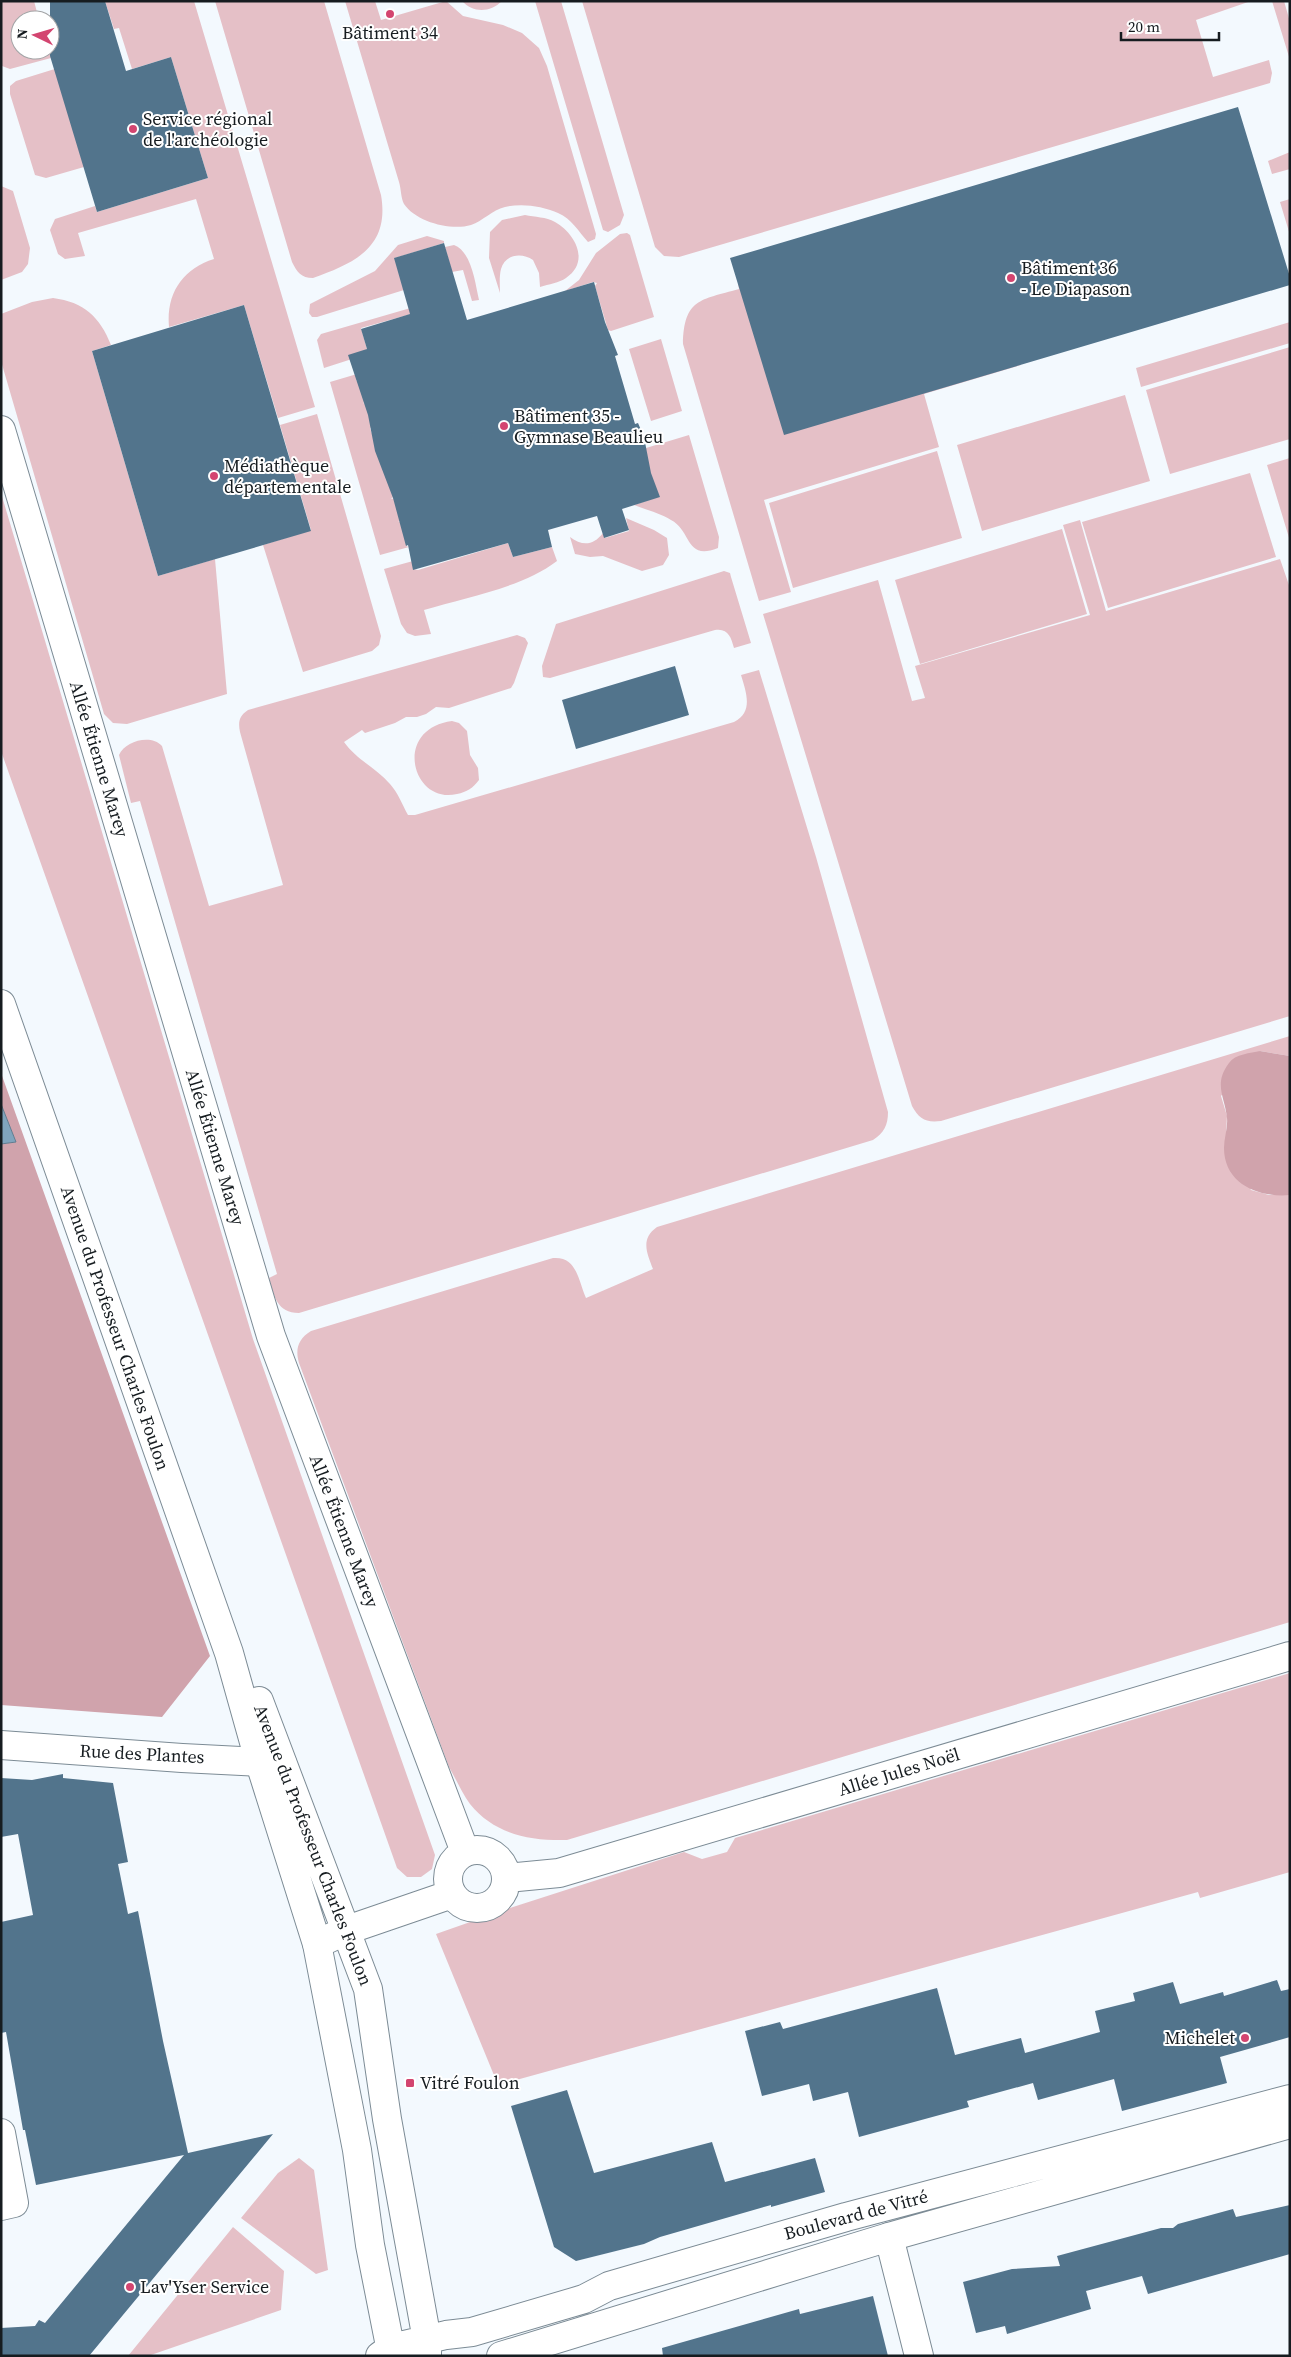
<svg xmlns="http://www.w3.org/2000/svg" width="1291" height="2357" viewBox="0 0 1291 2357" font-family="'Source Serif 4',serif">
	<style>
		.green { fill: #e5c0c7 }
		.forest { fill: #d0a3ac }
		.water { fill: #80a4bd; stroke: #607b8e }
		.building { fill: #52748c }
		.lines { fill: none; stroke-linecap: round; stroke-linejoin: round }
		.street-casing { stroke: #7c8b95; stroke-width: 30 }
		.secondary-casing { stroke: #7c8b95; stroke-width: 30 }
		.street { stroke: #fff; stroke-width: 28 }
		.secondary { stroke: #fff; stroke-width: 28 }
		.poi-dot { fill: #d34570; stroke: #fff; stroke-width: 2 }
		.labels { text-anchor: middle; stroke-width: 4; stroke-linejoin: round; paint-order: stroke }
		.poi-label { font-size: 18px; fill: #161c20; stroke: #fff; text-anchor: start }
		.street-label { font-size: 18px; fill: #161c20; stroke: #fff }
	</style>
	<rect width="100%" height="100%" fill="#f3f9fe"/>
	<path class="green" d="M 1,1 L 34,1 L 39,20 L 20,20 L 20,50 L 49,50 L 51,58 L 10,69 L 2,66 Z
		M 105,1 L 194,1 L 315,407 L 278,418 L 244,305 L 169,327 C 166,294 182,269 214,259 L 196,199 L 78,233 L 85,256 L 65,259 L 58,254 L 50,230 L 55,219 L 95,206 L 97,212 L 208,178 L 171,57 L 132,69 L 119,28 L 114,29 Z
		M 215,1 L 324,1 L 381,195 C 390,247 355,263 313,278 C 301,278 297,272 292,262 Z
		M 345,1 L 375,1 L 381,20 L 446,1 L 463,16 L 503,25 L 522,33 L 539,48 L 547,66 L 596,234 L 595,239 L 588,242 C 578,231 572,219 558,213 C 542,206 522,203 505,207 C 492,210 483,221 471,225 C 451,231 416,222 404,204 C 401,199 401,188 399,182 Z
		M 462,1 L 502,1 C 490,13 473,13 462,1 Z
		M 535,1 L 561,1 L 624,215 L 620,225 L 608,232 L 603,230 Z
		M 582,1 L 1251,1 L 1196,20 L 1213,77 L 1269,60 L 1272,73 L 1270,83 L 679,257 L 664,256 L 655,247 Z
		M 1272,1 L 1284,1 L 1290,22 L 1290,60 Z
		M 116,50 L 84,167 L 46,178 L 35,175 L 10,94 L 10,86 L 16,81 Z
		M 1290,152 L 1290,169 L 1272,174 L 1268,161 Z
		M 1,186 L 13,191 L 30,248 L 28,264 L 22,272 L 1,280 Z
		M 1290,199 L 1290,235 L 1280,202 Z
		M 525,215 C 535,217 546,217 555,222 C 576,234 590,262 566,278 C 559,283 549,284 540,287 L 539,273 L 533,260 C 522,252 505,254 501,269 C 499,277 500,286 500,293 L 489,258 L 490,232 L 502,220 Z
		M 627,233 L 630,235 L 654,317 L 611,331 L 608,330 L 595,286 L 597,283 L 593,282 L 565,291 L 579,280 L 596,253 L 620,234 Z
		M 427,236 L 444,241 L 444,243 L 395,258 L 404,290 L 317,317 L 312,317 L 309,313 L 310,304 L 375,271 L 398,245 Z
		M 454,245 C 472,252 475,283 479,300 L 472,301 L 463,270 L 452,272 L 445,247 Z
		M 992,267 L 1021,365 L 924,394 L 939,447 L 764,500 L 791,592 L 759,601 L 683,344 C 684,299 700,300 739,289 L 738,284 Z
		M 53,298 C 84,302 100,317 111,345 L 92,351 L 158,576 L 215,559 L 227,694 L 127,724 L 113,723 L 104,714 L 1,361 L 1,314 L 32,302 Z
		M 414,307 L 415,313 L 361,328 L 367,349 L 352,359 L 324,368 L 317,340 L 321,334 Z
		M 1290,322 L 1290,343 L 1141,387 L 1136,368 Z
		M 661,339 L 682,411 L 651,421 L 629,349 Z
		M 1290,347 L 1290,439 L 1170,474 L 1146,390 Z
		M 357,374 L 359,379 L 356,381 L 359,381 L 365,402 L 363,403 L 366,404 L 373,426 L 370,428 L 394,496 L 391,499 L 395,498 L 401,520 L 398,522 L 402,521 L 408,543 L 406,546 L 409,547 L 380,555 L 330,382 Z
		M 1125,395 L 1150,481 L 982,531 L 957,445 Z
		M 317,414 L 381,636 L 379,645 L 372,651 L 303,672 L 263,545 L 311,530 L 280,425 Z
		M 689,435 L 719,537 L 718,548 C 685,561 692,531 671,520 C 660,513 646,510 634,505 L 660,496 L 656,495 L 643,450 L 646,448 Z
		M 937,451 L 962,538 L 793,588 L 769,503 Z
		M 1290,458 L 1290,541 L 1267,465 Z
		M 1250,473 L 1276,557 L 1108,608 L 1082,522 Z
		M 1,493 L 253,1339 L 435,1855 L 432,1869 L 421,1877 L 407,1877 L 397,1868 L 1,751 Z
		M 626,518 L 654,530 L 667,538 L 669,555 L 663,565 L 642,571 L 603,556 L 590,557 L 575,554 L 570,537 C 582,546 593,546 603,533 L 605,538 L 629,531 Z
		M 1080,520 L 1106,611 L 1280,559 L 1290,588 L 1290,1016 L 941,1121 C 926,1123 919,1119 912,1106 L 763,614 L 878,580 L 912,701 L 925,698 L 915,666 L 1090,615 L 1063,525 Z
		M 1062,529 L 1087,614 L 920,664 L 895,580 Z
		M 508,543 L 513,557 L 552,547 L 557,561 C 522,588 466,597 424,610 L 431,634 L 415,636 L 407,633 L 401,624 L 384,569 L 413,561 L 413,569 L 418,570 Z
		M 724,571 L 730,573 L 731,577 L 751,643 L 734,648 C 731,637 728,628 715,630 L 550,678 L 543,677 L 542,666 L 556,624 Z
		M 517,635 L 525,638 L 528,643 L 514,683 L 511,688 L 449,708 L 436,707 L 426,714 L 417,717 L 406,717 L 395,723 L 365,733 L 362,730 L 344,742 C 357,760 376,768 390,784 C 398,793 402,804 408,815 L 415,815 L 734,722 C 754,712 746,692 741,675 L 759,670 L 816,857 L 888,1112 C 888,1125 884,1133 873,1140 L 299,1313 C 277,1313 274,1296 269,1278 L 277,1274 L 140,801 L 131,803 L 119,755 C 125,741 151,734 162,746 L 209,906 L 283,885 L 240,732 C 238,722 239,716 248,710 Z
		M 452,721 L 459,723 L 467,731 L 470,755 L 478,768 L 479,780 C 473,788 467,792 457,794 C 412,805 392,729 452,721 Z
		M 1290,1036 L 1290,1056 L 1260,1051 L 1221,1096 L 1227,1116 L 1226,1136 L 1251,1190 L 1269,1195 L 1290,1195 L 1290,1622 L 567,1840 C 530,1841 494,1834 470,1804 C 462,1793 456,1779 449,1767 L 299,1363 C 295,1349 298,1339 311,1331 L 553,1258 C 577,1256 578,1280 586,1298 L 653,1269 C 647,1253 640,1239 657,1227 Z
		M 1290,1673 L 1290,1872 L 1200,1898 L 1198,1892 L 498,2085 L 436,1934 L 513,1907 L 684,1852 L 702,1859 L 727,1852 L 735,1838 Z
		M 299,2158 L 314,2170 L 328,2270 L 316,2274 L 241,2218 L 278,2173 Z
		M 233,2227 L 284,2271 L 281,2310 L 148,2356 L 128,2356 Z"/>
	<path class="forest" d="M 1260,1051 L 1290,1056 L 1290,1195 C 1259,1198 1224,1184 1224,1148 C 1224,1138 1228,1128 1227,1118 C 1225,1097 1213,1084 1229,1063 C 1235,1054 1251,1053 1260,1051 Z
		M 1,1073 L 210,1656 L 162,1717 L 1,1705 L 1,1144 L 16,1142 L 1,1104 Z"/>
	<path class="water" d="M 1,1104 L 16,1142 L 1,1144 Z"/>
	<path class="building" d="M 50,1 L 105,1 L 126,71 L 171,57 L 208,178 L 97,212 L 50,56 Z
		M 1238,107 L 1290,277 L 1290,285 L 784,435 L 730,258 Z
		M 444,243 L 467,320 L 594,282 L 605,322 L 618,355 L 615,356 L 635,424 L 638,423 L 644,437 L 651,473 L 660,497 L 622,509 L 629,530 L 604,538 L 597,516 L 548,530 L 552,547 L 513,557 L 508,543 L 413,570 L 408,545 L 406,546 L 393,498 L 375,451 L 368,415 L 348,355 L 367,349 L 361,329 L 410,314 L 394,258 Z
		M 244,305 L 311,531 L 158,576 L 92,351 Z
		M 675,666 L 689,715 L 576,749 L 562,700 Z
		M 63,1774 L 63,1778 L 113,1783 L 128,1862 L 118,1864 L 128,1914 L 138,1911 L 163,2041 L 188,2153 L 273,2134 L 89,2356 L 1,2356 L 1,2328 L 35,2326 L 39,2320 L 45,2323 L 184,2155 L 36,2185 L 25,2130 L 23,2130 L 6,2032 L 1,2033 L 1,1922 L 33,1915 L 18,1834 L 1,1837 L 1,1778 L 32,1780 Z
		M 1277,1980 L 1281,1991 L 1290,1989 L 1290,2037 L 1220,2057 L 1227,2083 L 1122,2111 L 1114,2079 L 1038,2100 L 1033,2083 L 967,2101 L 969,2107 L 859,2137 L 848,2092 L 813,2101 L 809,2084 L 762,2096 L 745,2031 L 780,2022 L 783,2029 L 937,1988 L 955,2055 L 1021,2038 L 1025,2053 L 1100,2032 L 1095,2011 L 1135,2001 L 1133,1993 L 1173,1982 L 1180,2004 L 1223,1992 L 1224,1996 Z
		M 567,2090 L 594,2173 L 712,2142 L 725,2182 L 815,2158 L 825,2192 L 771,2207 L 771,2205 L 660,2237 L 644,2244 L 576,2261 L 554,2247 L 511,2106 Z
		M 1290,2205 L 1290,2254 L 1148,2294 L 1142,2276 L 1086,2291 L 1091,2309 L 1007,2334 L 1005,2326 L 976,2333 L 963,2282 L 1012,2269 L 1060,2266 L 1057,2256 L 1161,2228 L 1173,2228 L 1178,2224 L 1233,2209 L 1236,2217 Z
		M 873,2296 L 888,2356 L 663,2356 L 662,2348 L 799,2309 L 800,2314 Z"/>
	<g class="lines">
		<g class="street-casing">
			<path id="street" d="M 1,430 L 271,1336 L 465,1852
				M 1,1745 L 182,1758 L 282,1763
				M448 1879a29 29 0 1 1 58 0a29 29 0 1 1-58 0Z
				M 507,1878 L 559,1873 L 1290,1656
				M 317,1944 L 347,1930 L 452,1894
				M 1,2133 L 14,2203 L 1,2206
				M 889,2237 L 919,2356"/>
		</g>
		<g class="secondary-casing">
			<path id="secondary" d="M 1,1004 L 229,1653 L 259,1760 L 317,1944 L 357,2150 L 370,2245 L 392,2356
				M 259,1701 L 368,1989 L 387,2119 L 427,2340 L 427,2356
				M 380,2356 L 391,2348 L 446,2335 L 472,2332 L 584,2299 L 609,2286 L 846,2217 L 1290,2099
				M 501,2356 L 889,2237 L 1290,2124"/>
		</g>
		<use href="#street" class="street"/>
		<use href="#secondary" class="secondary"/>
	</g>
	<g class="poi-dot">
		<circle cx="390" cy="14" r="5"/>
		<circle cx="133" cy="129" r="5"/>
		<circle cx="1011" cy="278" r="5"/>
		<circle cx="504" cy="426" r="5"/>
		<circle cx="214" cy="476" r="5"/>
		<circle cx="1245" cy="2038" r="5"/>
		<rect x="405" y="2078" width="10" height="10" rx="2.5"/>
		<circle cx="130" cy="2287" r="5"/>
	</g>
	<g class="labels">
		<g class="poi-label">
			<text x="390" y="39" text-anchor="middle">Bâtiment 34</text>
			<text x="143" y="125">Service régional<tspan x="143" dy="21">de l'archéologie</tspan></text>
			<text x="1021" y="274">Bâtiment 36<tspan x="1021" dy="21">- Le Diapason</tspan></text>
			<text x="514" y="422">Bâtiment 35 -<tspan x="514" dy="21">Gymnase Beaulieu</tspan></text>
			<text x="224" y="472">Médiathèque<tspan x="224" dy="21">départementale</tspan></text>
			<text x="1235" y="2044" text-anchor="end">Michelet</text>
			<text x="420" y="2089">Vitré Foulon</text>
			<text x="140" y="2293">Lav'Yser Service</text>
		</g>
		<g class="street-label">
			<text transform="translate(99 759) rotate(73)" y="6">Allée Étienne Marey</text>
			<text transform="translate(215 1147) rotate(73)" y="6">Allée Étienne Marey</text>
			<text transform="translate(115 1328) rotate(71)" y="6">Avenue du Professeur Charles Foulon</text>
			<text transform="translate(344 1531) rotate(69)" y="6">Allée Étienne Marey</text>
			<text transform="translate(142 1754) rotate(3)" y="6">Rue des Plantes</text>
			<text transform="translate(899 1772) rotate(-17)" y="6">Allée Jules Noël</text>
			<text transform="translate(313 1845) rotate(69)" y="6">Avenue du Professeur Charles Foulon</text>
			<text transform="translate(856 2215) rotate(-15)" y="6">Boulevard de Vitré</text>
		</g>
	</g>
	<rect width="1291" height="2357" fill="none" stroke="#161c20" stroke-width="5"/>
	<g transform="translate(35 35) rotate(275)"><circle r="24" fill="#ffffff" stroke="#a2a4a6"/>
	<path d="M0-4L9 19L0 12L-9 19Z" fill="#d34570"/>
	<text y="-8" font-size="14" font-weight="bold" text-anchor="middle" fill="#161c20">N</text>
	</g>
	<path d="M1121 32v8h98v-8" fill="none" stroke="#161c20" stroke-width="2.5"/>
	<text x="1128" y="32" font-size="15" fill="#161c20" stroke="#ffffff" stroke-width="4" paint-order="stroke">20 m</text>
</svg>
